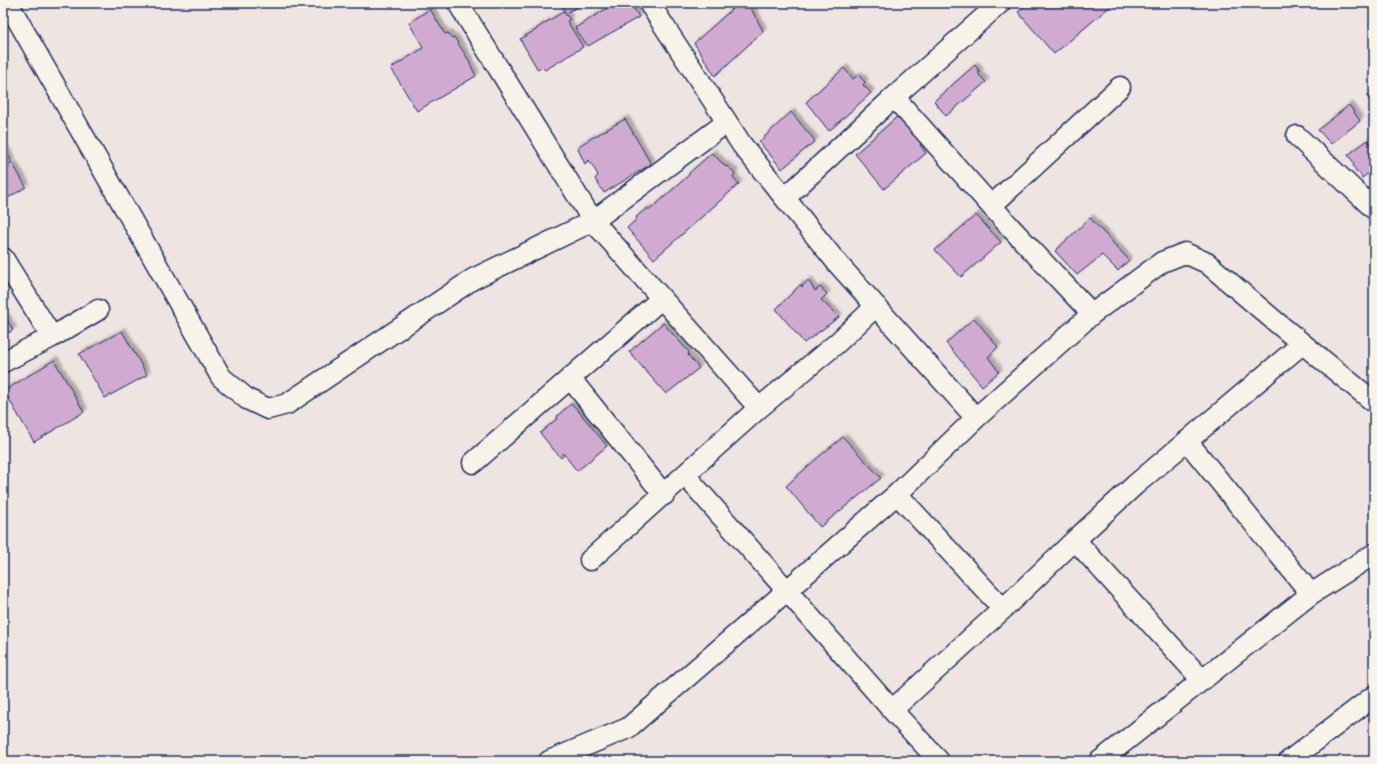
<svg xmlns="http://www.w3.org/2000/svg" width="1377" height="764" viewBox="0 0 1377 764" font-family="Pangolin,sans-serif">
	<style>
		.building { fill: #d1aad1; stroke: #1b2f5e; filter: url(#shadow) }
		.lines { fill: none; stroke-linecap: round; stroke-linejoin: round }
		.street-casing { stroke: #1b2f5e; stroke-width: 23 }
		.street { stroke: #f7f3e8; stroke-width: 20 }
	</style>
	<defs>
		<filter id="shadow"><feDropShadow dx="3.5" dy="-3.5" stdDeviation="1" flood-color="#0004"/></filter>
	</defs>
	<rect width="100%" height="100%" fill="#efe4e3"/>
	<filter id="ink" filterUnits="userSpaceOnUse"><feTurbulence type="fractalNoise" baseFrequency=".025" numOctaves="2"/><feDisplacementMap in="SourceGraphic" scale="8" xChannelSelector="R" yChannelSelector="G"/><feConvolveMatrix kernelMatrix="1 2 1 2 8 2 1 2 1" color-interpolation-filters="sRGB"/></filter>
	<g filter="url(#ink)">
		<path class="building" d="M 560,3 L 585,3 L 566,13 Z
			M 616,3 L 626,3 L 630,8 L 633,7 L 639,17 L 588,46 L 575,28 Z
			M 739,3 L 748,3 L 763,31 L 715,76 L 694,43 Z
			M 1028,3 L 1114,3 L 1054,54 L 1018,12 Z
			M 430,9 L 445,34 L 448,33 L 452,38 L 454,37 L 470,62 L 470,64 L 476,76 L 417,111 L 391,68 L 422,49 L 423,47 L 409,23 Z
			M 563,12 L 570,19 L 567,21 L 583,47 L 545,70 L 542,67 L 538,70 L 520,39 L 536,30 L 537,28 Z
			M 975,65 L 979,71 L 979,75 L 986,82 L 946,116 L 934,101 Z
			M 844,68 L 853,79 L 858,75 L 865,82 L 863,85 L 871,93 L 829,131 L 806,102 Z
			M 1374,90 L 1374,108 L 1367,96 Z
			M 1349,105 L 1360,121 L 1331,144 L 1318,130 Z
			M 791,112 L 815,141 L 782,169 L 759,142 Z
			M 898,116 L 921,142 L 920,145 L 926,153 L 884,189 L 855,154 Z
			M 625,119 L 651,164 L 604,193 L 595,179 L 598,175 L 589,160 L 585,164 L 578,149 L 580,145 Z
			M 1368,140 L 1374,149 L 1374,169 L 1362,178 L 1359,172 L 1357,173 L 1353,165 L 1354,163 L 1348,155 Z
			M 3,147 L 12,162 L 3,167 Z
			M 712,153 L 726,167 L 727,166 L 735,173 L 733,177 L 739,184 L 654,259 L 627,228 L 637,219 L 636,217 L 646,209 L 651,209 L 689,175 L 689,173 Z
			M 13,164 L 26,187 L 3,201 L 3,170 Z
			M 976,215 L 1001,242 L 961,277 L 935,250 Z
			M 1090,218 L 1129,260 L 1118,271 L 1102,255 L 1077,275 L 1055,251 Z
			M 808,280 L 815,291 L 820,287 L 827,294 L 821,300 L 839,317 L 804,343 L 776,309 L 801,284 L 802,287 Z
			M 3,313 L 13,330 L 3,336 Z
			M 974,318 L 998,347 L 988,357 L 999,372 L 982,386 L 946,343 Z
			M 663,323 L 689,352 L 688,355 L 699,368 L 666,394 L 629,352 Z
			M 122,331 L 147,375 L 105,398 L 79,354 Z
			M 54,360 L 84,412 L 34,442 L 4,391 Z
			M 571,404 L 576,408 L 607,446 L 577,471 L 563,453 L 563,456 L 561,458 L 553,449 L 540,433 L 558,418 L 557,416 Z
			M 843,437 L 881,478 L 820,527 L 786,486 L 815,460 Z"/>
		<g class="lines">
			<g class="street-casing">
				<path id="street" d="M 8,3 L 221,377 L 247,399 L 268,409 L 287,404 L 473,279 L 593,221 L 727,122
					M 458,3 L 593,221 L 759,408 L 837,343 L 876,306
					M 894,97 L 1000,3
					M 1297,136 L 1374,209
					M 785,198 L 894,97 L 1011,228 L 1092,314 L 976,418
					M 991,206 L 1120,87
					M 3,258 L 52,337 L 98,310
					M 1092,314 L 1162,262 L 1185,253 L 1207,263 L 1276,322 L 1374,402
					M 3,362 L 52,337
					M 570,378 L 664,495
					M 1187,441 L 1311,594
					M 473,463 L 661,299
					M 685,475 L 892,710 L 939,761
					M 590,560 L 759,408
					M 1003,609 L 1075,540
					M 1202,680 L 1075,540 L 1135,485 L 1302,344
					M 892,710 L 1003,609 L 897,494
					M 549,761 L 628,728 L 767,608 L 897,494 L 976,418 L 838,264 L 742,145 L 649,3
					M 1100,761 L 1311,594 L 1374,554
					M 1289,761 L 1374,696"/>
			</g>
			<use href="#street" class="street"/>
		</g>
	</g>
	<rect width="1377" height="764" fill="none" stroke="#f7f3e8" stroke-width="16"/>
	<rect x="8" y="8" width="1361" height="748" fill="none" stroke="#1b2f5e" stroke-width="1.5" filter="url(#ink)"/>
</svg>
